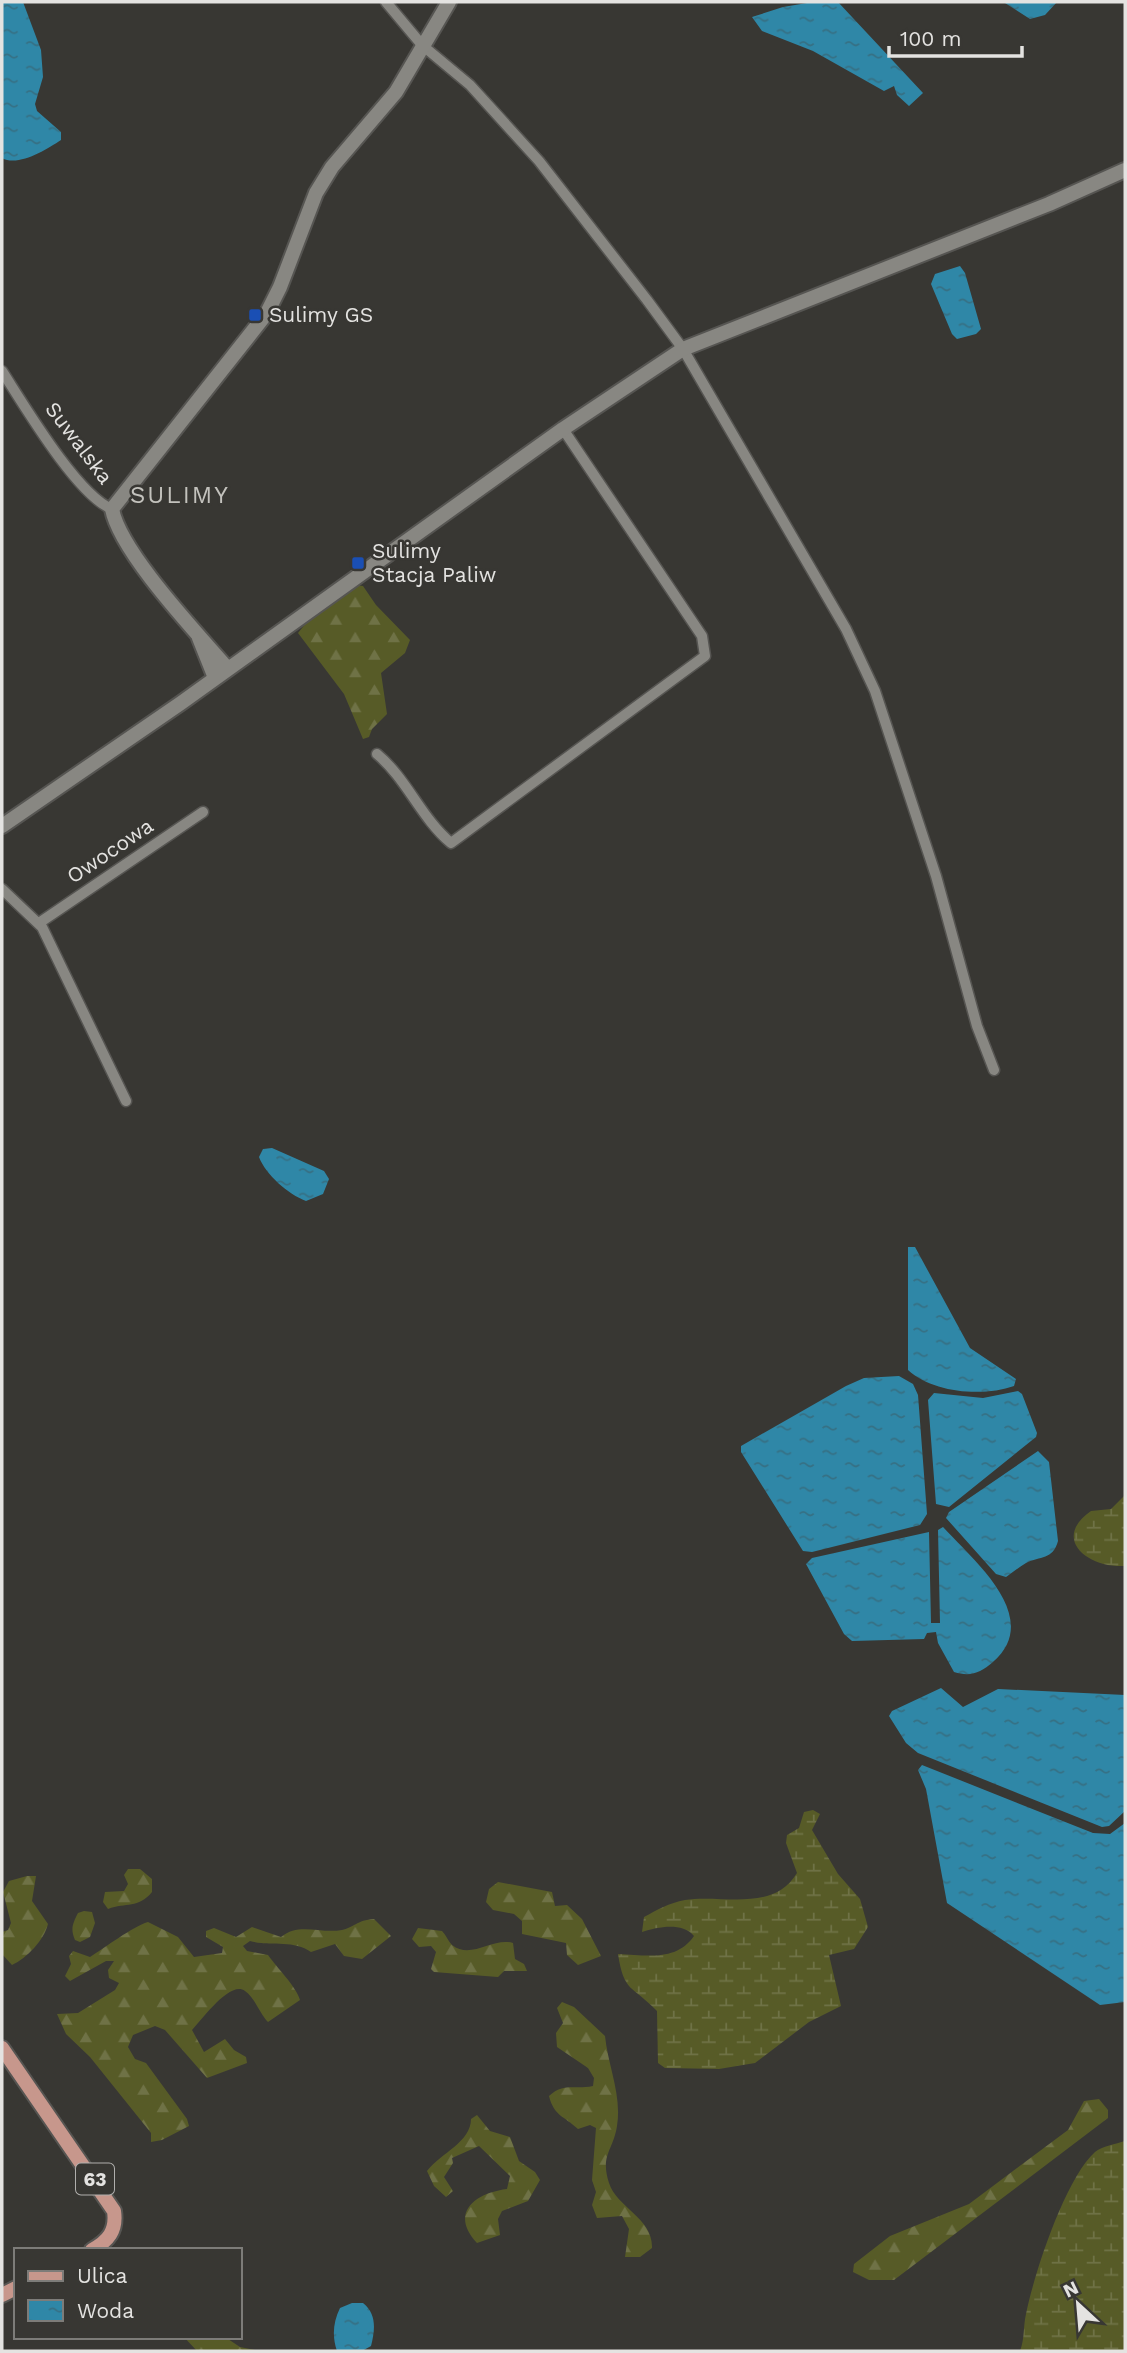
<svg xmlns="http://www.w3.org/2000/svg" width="1127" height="2353" viewBox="0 0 1127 2353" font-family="'Work Sans',sans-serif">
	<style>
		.forest { fill: url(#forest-firs) }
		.wetland { fill: url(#wetland-marsh) }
		.water { fill: url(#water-ripples) }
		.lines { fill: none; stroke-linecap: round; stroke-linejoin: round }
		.street-casing { stroke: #565552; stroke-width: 13 }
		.secondary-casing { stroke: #565552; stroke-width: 18 }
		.primary-casing { stroke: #565552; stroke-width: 18 }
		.street { stroke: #888782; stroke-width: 10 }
		.secondary { stroke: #888782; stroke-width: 14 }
		.primary { stroke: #c7978c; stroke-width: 14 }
		.transit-dot { fill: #1a4fb4; stroke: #383733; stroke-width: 2.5 }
		.labels { text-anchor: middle; stroke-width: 5; stroke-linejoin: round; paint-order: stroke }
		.shield { fill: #383733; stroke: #b0afad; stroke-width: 2 }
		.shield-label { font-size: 19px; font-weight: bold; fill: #e4e3e1 }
		.poi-label { font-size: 21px; fill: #e4e3e1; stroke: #383733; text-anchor: start }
		.street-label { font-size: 21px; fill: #e4e3e1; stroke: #383733 }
		.quarter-label { font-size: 24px; letter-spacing: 2px; fill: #c3c2bd; stroke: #383733 }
	</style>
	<defs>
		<pattern id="forest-firs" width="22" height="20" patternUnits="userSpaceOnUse" patternTransform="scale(1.75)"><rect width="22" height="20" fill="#575b27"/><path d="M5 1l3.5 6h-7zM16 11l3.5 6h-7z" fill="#6f7246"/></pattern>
		<pattern id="wetland-marsh" width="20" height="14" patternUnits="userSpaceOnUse" patternTransform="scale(1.75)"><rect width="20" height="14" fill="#575b27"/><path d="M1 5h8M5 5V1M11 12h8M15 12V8" fill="none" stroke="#6f7246"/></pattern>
		<pattern id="water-ripples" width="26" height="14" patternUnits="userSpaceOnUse" patternTransform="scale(1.75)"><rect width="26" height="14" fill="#2f87a7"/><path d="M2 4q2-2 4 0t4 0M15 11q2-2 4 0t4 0" fill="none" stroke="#367084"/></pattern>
	</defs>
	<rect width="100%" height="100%" fill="#383733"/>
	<path class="forest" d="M 355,585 L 363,586 L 376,605 L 410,640 L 405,653 L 381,673 L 387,714 L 372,729 L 369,737 L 363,739 L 344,694 L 298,633 L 310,618 Z
		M 128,1869 L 140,1869 L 152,1879 L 152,1892 C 138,1909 126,1902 108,1909 L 103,1902 L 105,1892 L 124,1891 L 128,1884 L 124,1875 Z
		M 27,1876 L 36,1876 L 32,1901 L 48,1924 C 44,1940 27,1958 12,1965 L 2,1954 L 2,1932 L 8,1930 L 11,1923 L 3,1892 L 9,1881 Z
		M 498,1882 L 552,1892 L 555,1906 L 567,1905 L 582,1919 L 601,1956 L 578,1965 L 567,1955 L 566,1943 L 522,1934 L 522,1921 L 514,1914 L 493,1910 L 486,1902 L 489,1889 Z
		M 84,1911 L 92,1912 L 95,1923 L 90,1937 L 80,1942 L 75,1940 C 70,1929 73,1923 78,1913 Z
		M 374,1919 L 391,1936 L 362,1959 L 344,1956 L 335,1944 L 311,1952 C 293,1939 271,1947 250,1941 L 243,1946 L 247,1951 L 268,1955 C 277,1968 296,1986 300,2000 L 268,2022 C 260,2014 255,1998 245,1991 C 230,1980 202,2020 192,2030 L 204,2052 L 225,2039 L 234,2050 L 246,2057 L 247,2063 L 207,2078 L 165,2030 L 155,2026 L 133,2035 L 128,2047 L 135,2059 L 146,2063 L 187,2119 L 189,2126 L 162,2140 L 151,2142 L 151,2133 L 90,2057 L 66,2034 L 57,2014 L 78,2013 L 115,1990 L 119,1983 L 109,1978 L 108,1970 L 114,1961 L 106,1961 L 70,1981 L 65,1976 L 71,1964 L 69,1956 L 73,1951 L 90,1957 C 106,1947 132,1927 148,1922 L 178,1937 L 194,1957 L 222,1953 L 223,1947 L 206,1937 L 206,1931 L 214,1928 L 236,1937 L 252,1927 L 281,1937 C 299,1922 320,1934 342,1930 C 353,1928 357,1920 374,1919 Z
		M 418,1928 L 442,1931 C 446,1935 448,1941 452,1945 C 471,1960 493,1937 513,1943 L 515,1959 L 524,1964 L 527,1971 L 504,1971 L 498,1977 L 434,1972 L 431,1969 L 436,1952 L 431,1946 L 419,1947 L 412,1939 Z
		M 562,2002 L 574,2007 L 605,2036 C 608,2066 622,2095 617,2126 C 613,2151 600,2155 609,2183 C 617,2208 653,2218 652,2248 L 640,2257 L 625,2257 L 629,2229 L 622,2216 L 597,2218 L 592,2205 L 596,2192 L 592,2180 L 596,2128 L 590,2125 L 578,2129 C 564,2116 554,2116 549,2096 C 564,2082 574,2090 593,2086 L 594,2078 L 588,2068 L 557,2047 L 556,2033 L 563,2023 L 557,2008 Z
		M 1099,2099 L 1108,2110 L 1108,2118 L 894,2280 L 869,2280 L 853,2272 L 854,2264 L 890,2236 L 969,2204 L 1068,2130 L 1084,2101 Z
		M 477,2115 L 490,2131 L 510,2137 L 519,2161 L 535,2172 L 540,2180 L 528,2201 L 502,2211 L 498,2219 L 500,2235 L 477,2243 C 449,2213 475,2193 507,2189 L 510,2176 L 479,2146 L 452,2158 L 453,2163 L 444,2177 L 453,2191 L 446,2197 L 434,2186 L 427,2171 C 441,2153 471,2142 471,2119 Z
		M 184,2337 L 225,2337 L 240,2347 L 259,2351 L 197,2351 Z"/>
	<path class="wetland" d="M 1125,1495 L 1125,1566 C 1088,1568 1051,1539 1091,1511 L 1111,1509 Z
		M 813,1810 L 820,1814 L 812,1830 L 838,1874 L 860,1899 L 868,1927 L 854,1949 L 829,1955 L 841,2006 L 809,2022 L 755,2063 L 719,2069 L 665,2068 L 658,2063 L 657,2011 C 632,1985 624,1993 618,1954 C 646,1955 676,1962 694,1936 C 682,1922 658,1927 642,1932 L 644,1917 C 657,1910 669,1903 685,1900 C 722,1894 773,1913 797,1873 L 786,1843 L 787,1835 L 799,1828 L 804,1812 Z
		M 1125,2141 L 1125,2351 L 1020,2351 C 1025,2338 1023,2327 1026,2314 C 1034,2274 1065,2179 1095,2152 C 1102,2146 1116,2144 1125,2141 Z"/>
	<path class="water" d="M 2,2 L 23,2 L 41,50 L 43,77 L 35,104 L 37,111 L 61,132 L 61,140 C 46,150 18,167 2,158 Z
		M 813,2 L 838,2 L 923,93 L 909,106 L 897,95 L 894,86 L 884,91 L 813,51 L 762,31 L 752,17 L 783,7 Z
		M 997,2 L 1057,2 L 1045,15 L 1030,19 L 1005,3 Z
		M 960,266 L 965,273 L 981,329 L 976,334 L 957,339 L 952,334 L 931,284 L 935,274 Z
		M 272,1148 L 324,1171 L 329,1179 L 323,1194 L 306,1201 C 288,1194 266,1175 259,1157 L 263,1149 Z
		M 908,1247 L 915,1247 L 970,1348 L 1016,1379 L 1014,1386 C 983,1397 933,1393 908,1370 Z
		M 899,1376 L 913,1384 L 918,1395 L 927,1514 L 920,1525 L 812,1552 L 803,1551 L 741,1452 L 741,1446 L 846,1386 L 864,1378 Z
		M 1018,1391 L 1022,1394 L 1037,1433 L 1036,1437 L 949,1507 L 936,1504 L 928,1400 L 934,1393 L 983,1398 Z
		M 1038,1451 L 1049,1462 L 1058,1541 C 1053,1560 1040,1556 1026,1563 C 1019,1567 1012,1573 1006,1577 L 996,1574 L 946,1518 L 949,1512 Z
		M 943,1527 C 973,1560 1044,1617 993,1662 C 980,1673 971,1677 954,1672 L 938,1643 L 936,1632 L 927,1633 L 924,1639 L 852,1641 L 844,1634 L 806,1564 L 812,1558 L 929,1532 L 931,1623 L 940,1623 L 938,1530 Z
		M 941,1688 L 963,1707 L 998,1689 L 1125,1695 L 1125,1811 L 1109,1826 L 1102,1827 L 918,1753 L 906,1743 L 889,1716 L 892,1711 Z
		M 922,1765 L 1093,1833 L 1110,1834 L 1125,1823 L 1125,2002 L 1100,2005 L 947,1903 L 926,1789 L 918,1770 Z
		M 352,2303 L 363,2303 C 377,2314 375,2330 371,2346 L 362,2351 L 337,2351 C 332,2337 333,2322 340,2308 Z"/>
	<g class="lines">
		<g class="street-casing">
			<path id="street" d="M 386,2 L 422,45 L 470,85 L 539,161 L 647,300 L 683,349 L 846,629 L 875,691 L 936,876 L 977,1026 L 994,1070
				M 2,371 C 24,405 77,495 112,509
				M 377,754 C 407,779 421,818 451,843 L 705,656 L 702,636 L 563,429
				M 2,889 L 42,927 L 126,1101
				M 39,923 L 203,812"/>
		</g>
		<g class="secondary-casing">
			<path id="secondary" d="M 199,638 L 215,678
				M 228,669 C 197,633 120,552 112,509 L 267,313 L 280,287 L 316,193 L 332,167 L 396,92 L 449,2
				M 2,826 L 181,703 L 563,429 L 683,349 L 1049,204 L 1125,170"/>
		</g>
		<g class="primary-casing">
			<path id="primary" d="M 2,2048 L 114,2211 C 117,2231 108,2241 92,2250
				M 2,2295 L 16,2288"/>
		</g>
		<use href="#street" class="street"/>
		<use href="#secondary" class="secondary"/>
		<use href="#primary" class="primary"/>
	</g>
	<g class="transit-dot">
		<rect x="248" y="308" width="14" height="14" rx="3.5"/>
		<rect x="351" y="556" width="14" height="14" rx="3.5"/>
	</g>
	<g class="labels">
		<rect class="shield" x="76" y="2163.5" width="38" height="31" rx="5"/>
		<g class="shield-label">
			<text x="95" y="2186">63</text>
		</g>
		<g class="poi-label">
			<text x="269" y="322">Sulimy GS</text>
			<text x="372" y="558">Sulimy<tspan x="372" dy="24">Stacja Paliw</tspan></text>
		</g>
		<g class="street-label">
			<text transform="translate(79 443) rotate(53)" y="7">Suwalska</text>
			<text transform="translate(110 851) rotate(-34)" y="7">Owocowa</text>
		</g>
		<g class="quarter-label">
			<text x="180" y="503">SULIMY</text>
		</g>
	</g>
	<rect width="1127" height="2353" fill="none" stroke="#e4e3e1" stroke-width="7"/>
	<rect x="14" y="2248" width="228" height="91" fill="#383733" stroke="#7d7c79" stroke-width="2"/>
	<rect x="28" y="2271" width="35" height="10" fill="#c7978c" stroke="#7d7c79" stroke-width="2"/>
	<text x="77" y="2283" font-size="21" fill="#e4e3e1">Ulica</text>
	<rect x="28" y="2300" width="35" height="21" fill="url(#water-ripples)" stroke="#7d7c79" stroke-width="2"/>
	<text x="77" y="2318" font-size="21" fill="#e4e3e1">Woda</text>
	<g transform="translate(1078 2304) rotate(334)" stroke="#383733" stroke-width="5" paint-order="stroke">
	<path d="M0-5L12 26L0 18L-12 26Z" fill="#e4e3e1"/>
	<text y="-10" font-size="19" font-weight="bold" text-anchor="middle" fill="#e4e3e1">N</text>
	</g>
	<path d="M889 46v10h133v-10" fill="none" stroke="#e4e3e1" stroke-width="3.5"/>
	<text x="900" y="46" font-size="21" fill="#e4e3e1" stroke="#383733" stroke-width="5" paint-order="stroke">100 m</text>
</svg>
